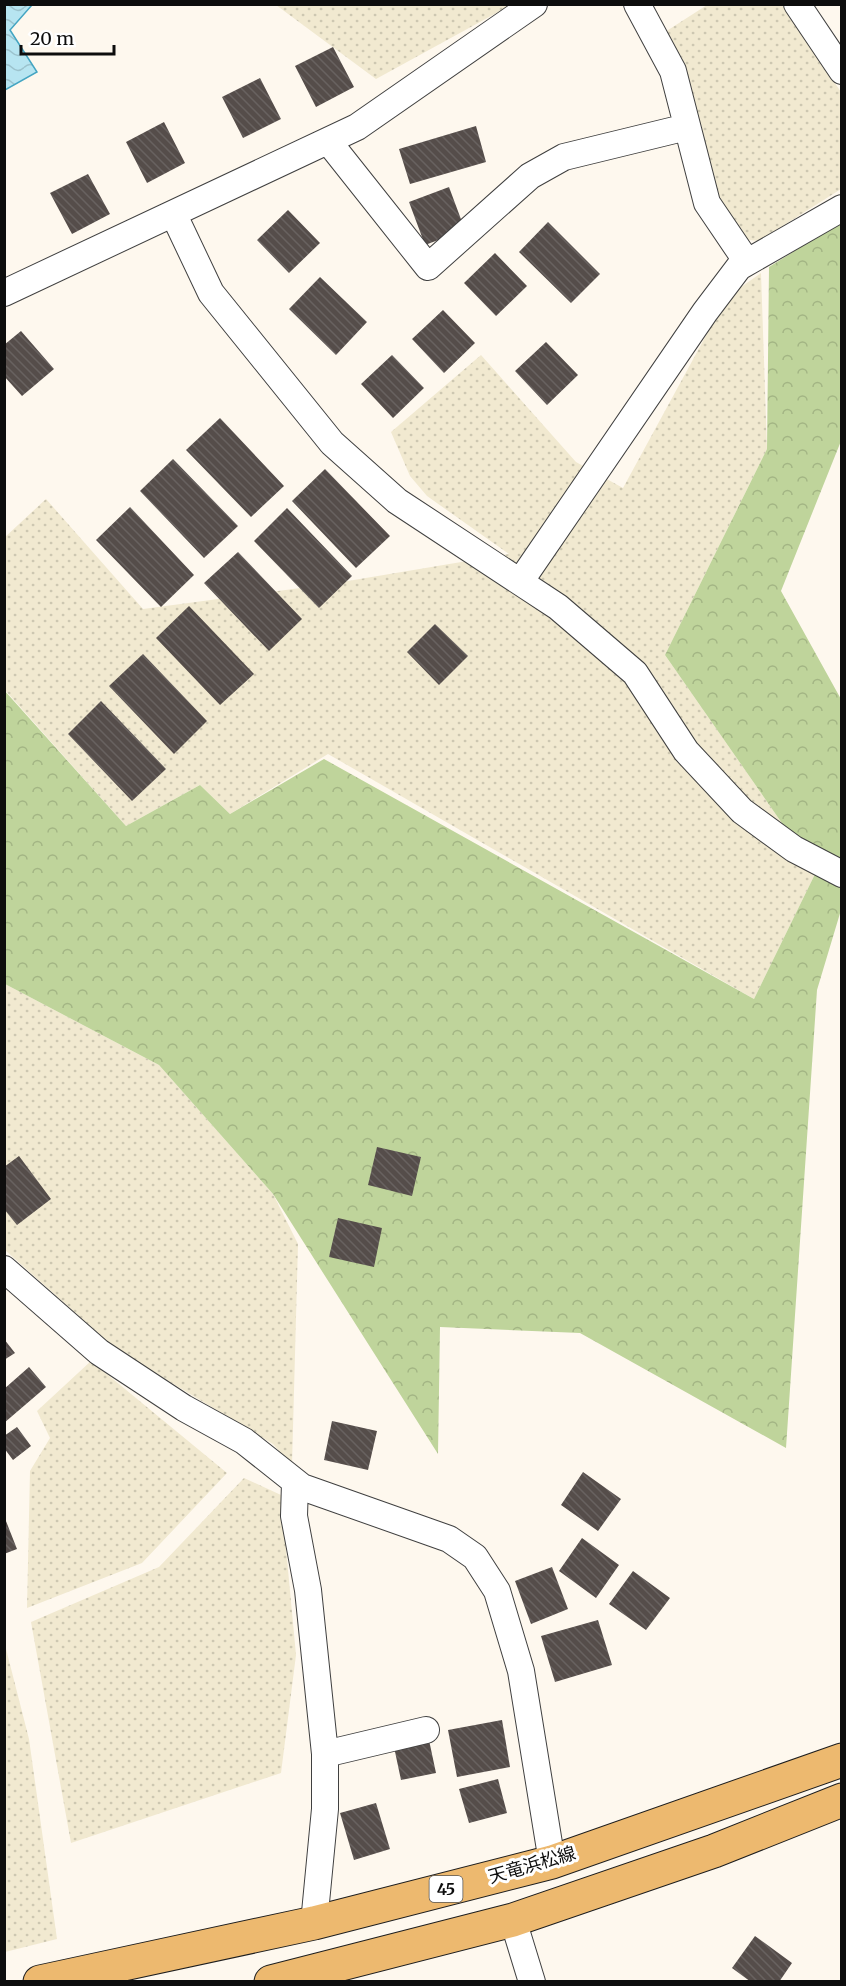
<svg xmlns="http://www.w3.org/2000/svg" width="846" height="1986" viewBox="0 0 846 1986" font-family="Merriweather,'Noto Sans JP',serif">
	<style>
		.farmland { fill: url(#farmland-dots) }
		.forest { fill: url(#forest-crowns) }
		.water { fill: url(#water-waves); stroke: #44a5c2; stroke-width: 1.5 }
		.building { fill: url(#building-back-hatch) }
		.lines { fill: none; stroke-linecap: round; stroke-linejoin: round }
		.street-casing { stroke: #404040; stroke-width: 28 }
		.primary-casing { stroke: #1e1e1e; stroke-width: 35 }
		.street { stroke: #fff; stroke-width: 26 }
		.primary { stroke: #edb96f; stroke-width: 33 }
		.labels { text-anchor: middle; stroke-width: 6; stroke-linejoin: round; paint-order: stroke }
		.shield { fill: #fff; stroke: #565656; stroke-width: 1.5 }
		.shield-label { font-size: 16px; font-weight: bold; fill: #0d0d0d }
		.street-label { font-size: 18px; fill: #0d0d0d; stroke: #fff }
	</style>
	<defs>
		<pattern id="farmland-dots" width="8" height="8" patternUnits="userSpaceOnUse" patternTransform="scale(1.5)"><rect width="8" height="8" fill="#f1e9d0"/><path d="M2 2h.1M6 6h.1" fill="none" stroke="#cdc7b1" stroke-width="1.8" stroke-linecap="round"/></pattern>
		<pattern id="forest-crowns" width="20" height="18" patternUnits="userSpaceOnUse" patternTransform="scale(1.5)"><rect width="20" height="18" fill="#bfd49b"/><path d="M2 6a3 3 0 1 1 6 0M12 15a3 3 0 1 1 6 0" fill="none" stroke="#a3b584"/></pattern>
		<pattern id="water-waves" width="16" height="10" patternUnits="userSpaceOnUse" patternTransform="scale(1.5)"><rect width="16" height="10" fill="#b7e5f1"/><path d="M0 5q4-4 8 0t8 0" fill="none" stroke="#9cc3cd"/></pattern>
		<pattern id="building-back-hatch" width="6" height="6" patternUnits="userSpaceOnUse" patternTransform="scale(1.5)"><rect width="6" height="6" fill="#554d4a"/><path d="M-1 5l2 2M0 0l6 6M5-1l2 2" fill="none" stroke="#686260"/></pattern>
	</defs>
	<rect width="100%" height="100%" fill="#fef8ee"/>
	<path class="farmland" d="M 276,5 L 511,5 L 376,79 Z
		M 707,5 L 782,5 L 841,92 L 841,189 L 759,241 L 740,239 L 713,196 L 682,58 L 665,32 Z
		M 761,273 L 767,449 L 665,655 L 816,872 L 754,999 L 328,754 L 230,814 L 200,785 L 126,826 L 5,690 L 4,538 L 46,499 L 143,609 L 330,584 L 509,554 L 427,496 L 410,476 L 391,432 L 481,355 L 576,462 L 623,488 L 727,297 Z
		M 5,984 L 159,1065 L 273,1194 L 298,1244 L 292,1465 L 273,1444 L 117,1350 L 5,1250 Z
		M 91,1361 L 227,1473 L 142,1563 L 27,1608 L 30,1471 L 50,1438 L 37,1411 Z
		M 244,1478 L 281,1495 L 296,1655 L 281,1773 L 71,1843 L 31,1622 L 159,1567 Z
		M 4,1641 L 29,1739 L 57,1939 L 5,1952 Z"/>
	<path class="forest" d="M 841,222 L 841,441 L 781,591 L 842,701 L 841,910 L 817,990 L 786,1448 L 580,1333 L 440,1327 L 438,1454 L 273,1194 L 159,1065 L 5,984 L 4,690 L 126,826 L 200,785 L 230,814 L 324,759 L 754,999 L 816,872 L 665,655 L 767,449 L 769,267 Z"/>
	<path class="water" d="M 5,4 L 32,5 L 10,30 L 37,72 L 5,90 Z"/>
	<path class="building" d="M 333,47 L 354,87 L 316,107 L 295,66 Z
		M 260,78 L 281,119 L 243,138 L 222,97 Z
		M 164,122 L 185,163 L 147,183 L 126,142 Z
		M 476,126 L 486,162 L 410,184 L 399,149 Z
		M 88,174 L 110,214 L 72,234 L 50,193 Z
		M 449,187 L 465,230 L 425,245 L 409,202 Z
		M 288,210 L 320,243 L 289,273 L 257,240 Z
		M 548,222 L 600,274 L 571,303 L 519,252 Z
		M 495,253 L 527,286 L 496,316 L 464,283 Z
		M 320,277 L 367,322 L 336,355 L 289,309 Z
		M 443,310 L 475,343 L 444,373 L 412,339 Z
		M 21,331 L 54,369 L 22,396 L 4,376 L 4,345 Z
		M 546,342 L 578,375 L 547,405 L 515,371 Z
		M 392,355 L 424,388 L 393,418 L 361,384 Z
		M 220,418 L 284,486 L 251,517 L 186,450 Z
		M 173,459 L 238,526 L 204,558 L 140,491 Z
		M 325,469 L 390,536 L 356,568 L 292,501 Z
		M 130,507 L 194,575 L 161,607 L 96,540 Z
		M 287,508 L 352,576 L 319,608 L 254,541 Z
		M 238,552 L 302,619 L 269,651 L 204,583 Z
		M 189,606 L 254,674 L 220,705 L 156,638 Z
		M 435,624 L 468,656 L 439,685 L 407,652 Z
		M 143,654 L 207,721 L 174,754 L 109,686 Z
		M 101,701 L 166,769 L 132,801 L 68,734 Z
		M 377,1147 L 421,1157 L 412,1196 L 368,1185 Z
		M 19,1156 L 51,1199 L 17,1225 L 4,1209 L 4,1167 Z
		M 338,1218 L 382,1228 L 374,1267 L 329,1257 Z
		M 4,1339 L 15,1353 L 4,1360 Z
		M 29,1367 L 46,1387 L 4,1423 L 4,1389 Z
		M 332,1421 L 377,1431 L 368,1470 L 324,1460 Z
		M 17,1427 L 31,1446 L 13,1460 L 4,1448 L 4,1436 Z
		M 583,1472 L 621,1499 L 598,1531 L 561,1505 Z
		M 4,1516 L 17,1549 L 4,1554 Z
		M 582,1538 L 619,1565 L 596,1598 L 559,1571 Z
		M 552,1567 L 568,1609 L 531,1624 L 515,1581 Z
		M 633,1571 L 670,1598 L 646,1630 L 609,1604 Z
		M 598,1620 L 612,1665 L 555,1682 L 541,1636 Z
		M 502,1720 L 510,1767 L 457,1777 L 448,1730 Z
		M 429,1740 L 436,1773 L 401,1780 L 394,1747 Z
		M 498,1779 L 507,1813 L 469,1823 L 459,1789 Z
		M 376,1803 L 390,1849 L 354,1860 L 340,1813 Z
		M 755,1936 L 792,1963 L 779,1982 L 751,1982 L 732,1968 Z"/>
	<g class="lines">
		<g class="street-casing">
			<path id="street" d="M 637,4 L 673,71 L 707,203 L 747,262
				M 797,4 L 842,71
				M 328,141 L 428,267 L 530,176 L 564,157 L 687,127
				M 174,215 L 211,293 L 332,443 L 397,501 L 558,607 L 635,673 L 686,751 L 742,811 L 794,849 L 842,874
				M 4,293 L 357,127 L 534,4
				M 520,582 L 705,312 L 739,267 L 842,208
				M 4,1269 L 99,1352 L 184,1408 L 244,1441 L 302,1487 L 449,1539 L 475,1557 L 497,1591 L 521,1671 L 552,1862
				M 295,1483 L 294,1516 L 308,1590 L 325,1754 L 325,1809 L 314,1923
				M 325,1754 L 426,1730
				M 513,1920 L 532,1982"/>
		</g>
		<g class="primary-casing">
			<path id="primary" d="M 40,1982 L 314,1923 L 552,1862 L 842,1760
				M 271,1982 L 513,1920 L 714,1851 L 842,1800"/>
		</g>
		<use href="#street" class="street"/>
		<use href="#primary" class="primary"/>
	</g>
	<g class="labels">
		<rect class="shield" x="429.5" y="1876" width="33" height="26" rx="4.5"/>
		<g class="shield-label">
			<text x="446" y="1895">45</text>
		</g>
		<g class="street-label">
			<text transform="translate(532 1865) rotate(-16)" y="6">天竜浜松線</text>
		</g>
	</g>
	<rect width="846" height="1986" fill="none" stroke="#0d0d0d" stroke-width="12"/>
	<path d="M21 45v9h93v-9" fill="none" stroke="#0d0d0d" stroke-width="3"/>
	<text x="30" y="45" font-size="18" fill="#0d0d0d" stroke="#ffffff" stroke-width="4.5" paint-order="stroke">20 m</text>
</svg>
